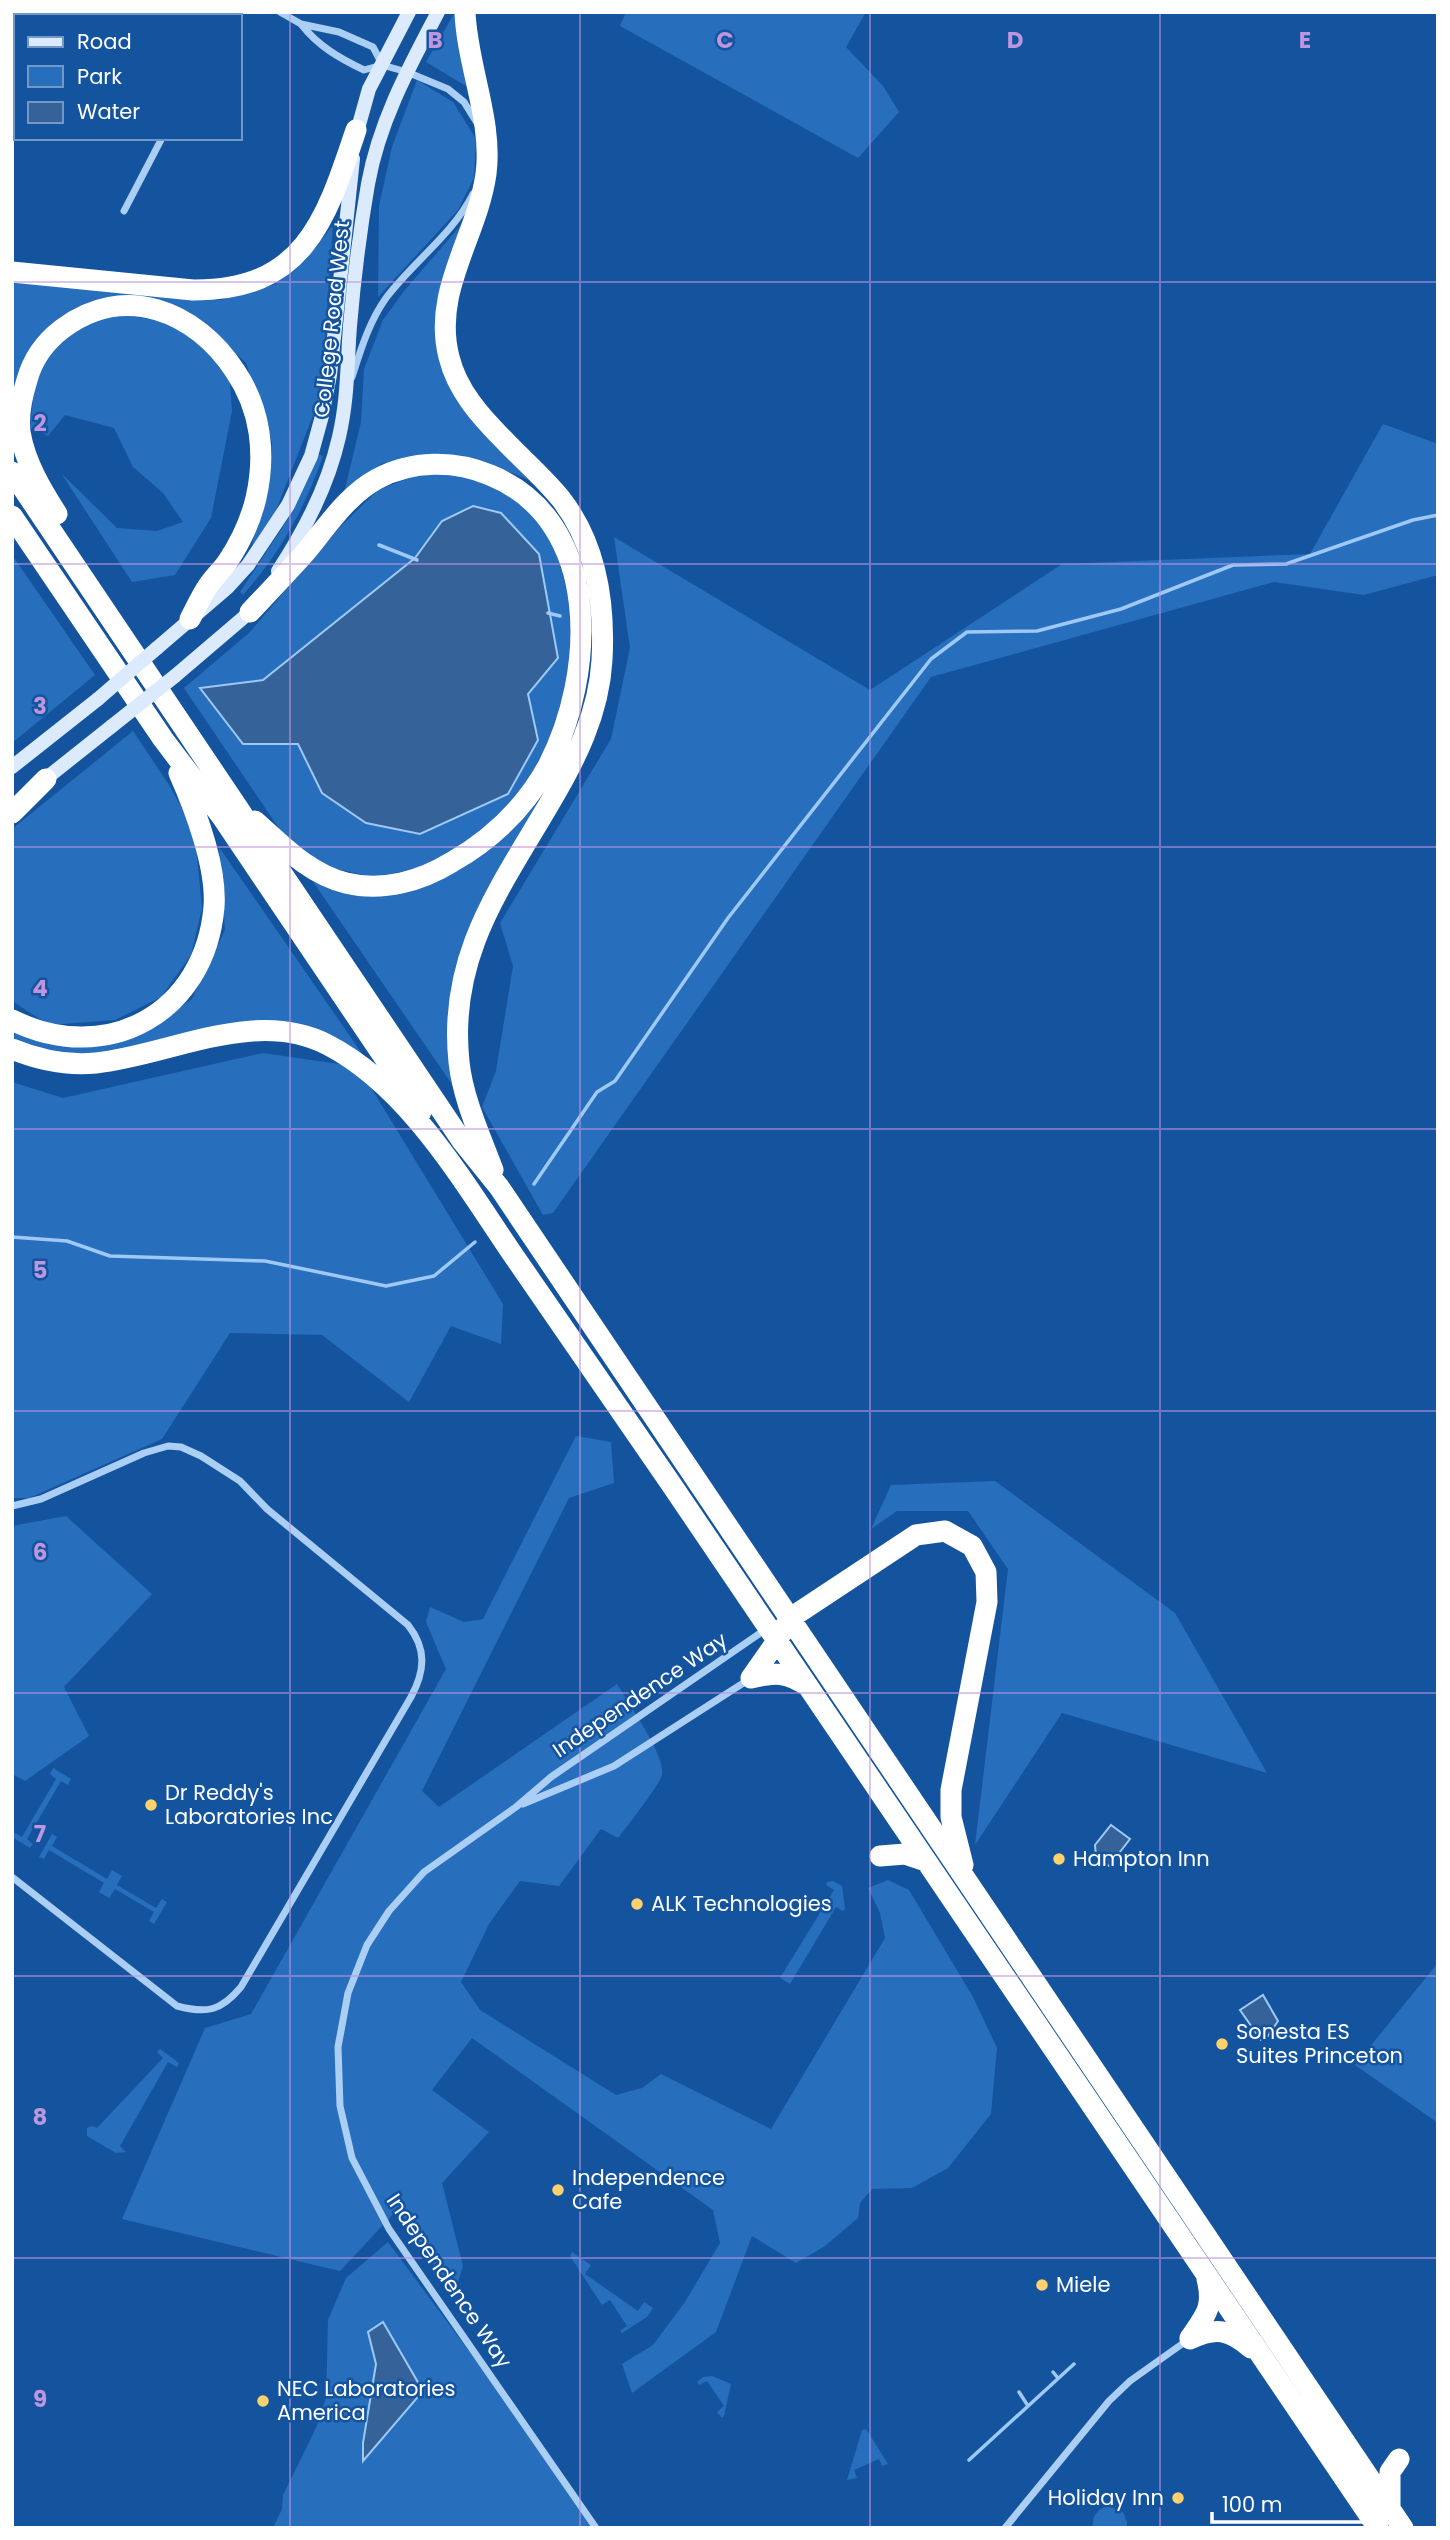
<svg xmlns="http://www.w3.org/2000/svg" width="1450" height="2540" viewBox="0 0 1450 2540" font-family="Poppins,sans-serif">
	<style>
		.green { fill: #276ebc; fill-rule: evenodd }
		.water { fill: #356399; stroke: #9ec9f6; stroke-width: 2 }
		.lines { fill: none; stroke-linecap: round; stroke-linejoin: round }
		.stream { stroke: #9ec9f6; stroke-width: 3.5 }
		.street { stroke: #abcef4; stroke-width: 7 }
		.secondary { stroke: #dbebfd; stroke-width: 14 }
		.highway { stroke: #fff; stroke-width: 21 }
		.secondary-bridge { stroke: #dbebfd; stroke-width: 14 }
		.grid { fill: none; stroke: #bd96df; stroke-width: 2; stroke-opacity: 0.55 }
		.poi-dot { fill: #ffd16e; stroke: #14549e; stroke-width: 2.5 }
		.labels { text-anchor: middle; stroke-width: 5; stroke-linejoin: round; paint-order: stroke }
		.street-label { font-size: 21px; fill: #fff; stroke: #14549e }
		.poi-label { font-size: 21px; fill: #fff; stroke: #14549e; text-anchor: start }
		.grid-label { font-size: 23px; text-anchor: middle; font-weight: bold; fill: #bd96df; stroke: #14549e; stroke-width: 5; stroke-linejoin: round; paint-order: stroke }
	</style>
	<rect width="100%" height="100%" fill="#14549e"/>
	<path class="green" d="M 455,12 L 471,89 L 426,62 Z
		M 626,12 L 866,12 L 846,47 L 883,86 L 899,112 L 858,158 L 620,26 Z
		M 417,80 L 453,102 L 476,139 L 474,178 L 458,210 L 378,297 L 379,206 L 392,147 Z
		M 468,217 L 441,362 L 532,481 L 502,469 L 445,454 L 381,464 L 343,497 L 361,422 L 364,369 L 383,320 L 404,291 Z
		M 333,225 L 321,395 L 273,518 L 251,551 L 272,443 L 246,363 L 207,325 L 170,304 L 57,325 L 12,445 L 12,277 L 221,300 L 276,284 L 315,248 Z
		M 108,313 L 179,323 L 229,372 L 232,411 L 211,518 L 175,575 L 132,582 L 61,473 L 117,528 L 157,531 L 183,522 L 163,493 L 133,467 L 114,428 L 65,415 L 48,436 L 30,428 L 35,382 L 53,346 Z
		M 1383,424 L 1438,444 L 1438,575 L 1364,595 L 1274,582 L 931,677 L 553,1213 L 543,1215 L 482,1107 L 496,1071 L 513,966 L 500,923 L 611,739 L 630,648 L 614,537 L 870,690 L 1062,564 L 1310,554 Z
		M 318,454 L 323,456 C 305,508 280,553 243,595 L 240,592 L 290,516 Z
		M 453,471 L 500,482 L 548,523 L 576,623 L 563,726 L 518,804 L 439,862 L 376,878 L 325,866 L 282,833 L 184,688 L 249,633 L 338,529 L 378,490 L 420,474 ZM 473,506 L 501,513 L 558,658 L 528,694 L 538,740 L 322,793 L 298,743 L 243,744 L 201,688 L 263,680 L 415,558 L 442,521 Z
		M 12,555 L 95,675 L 12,743 Z
		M 133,731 L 171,788 L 184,812 L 196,846 L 202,908 L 191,955 L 161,997 L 115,1020 L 49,1025 L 12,1001 L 12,829 Z
		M 555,787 L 471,930 L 460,1096 L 305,870 L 353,888 L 489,848 Z
		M 219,847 L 363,1055 L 271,1023 L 99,1054 L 67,1055 L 12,1040 L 12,1028 L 145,1030 L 192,999 L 225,930 Z
		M 263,1053 L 339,1064 L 362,1073 L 503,1304 L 501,1344 L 451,1326 L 409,1402 L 322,1335 L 230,1333 L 162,1439 L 29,1498 L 12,1498 L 12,1082 L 63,1098 Z
		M 576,1436 L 611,1442 L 614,1483 L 569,1498 L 422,1791 L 439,1807 L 617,1684 C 628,1703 666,1756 662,1775 C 660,1784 626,1828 618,1838 L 601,1829 L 559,1886 L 520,1881 L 489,1924 L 461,1982 L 480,2010 L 616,2095 L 642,2088 L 661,2074 L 771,2129 L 885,1938 L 880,1913 L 868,1888 L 888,1880 L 909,1890 L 973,1997 L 997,2048 L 991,2114 L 948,2168 L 912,2188 L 872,2189 L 860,2203 L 858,2218 L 825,2246 L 796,2263 L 752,2236 L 716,2332 L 632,2393 L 622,2364 L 653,2345 L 685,2302 L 720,2243 L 713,2210 L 472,2038 L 432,2090 L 489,2132 L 442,2183 L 463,2266 L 454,2296 L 398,2209 L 340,2271 L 122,2219 L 205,2028 L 251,2014 L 446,1669 L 426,1622 L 430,1607 L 464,1622 L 483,1619 Z
		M 995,1481 L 1175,1613 L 1267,1773 L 1062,1713 L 975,1845 L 1008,1569 L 968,1511 L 897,1511 L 871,1529 L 891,1485 Z
		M 66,1516 L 152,1594 L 64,1687 L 89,1736 L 25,1781 L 12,1774 L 12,1526 Z
		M 53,1768 L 71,1779 L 68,1785 L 61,1781 L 27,1839 L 33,1844 L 30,1848 L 12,1837 L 15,1833 L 22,1837 L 56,1779 L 50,1774 Z
		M 52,1834 L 57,1837 L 52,1846 L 107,1879 L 112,1870 L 122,1876 L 117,1885 L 156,1908 L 162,1899 L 167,1902 L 154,1924 L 149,1921 L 154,1912 L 115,1889 L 109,1898 L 99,1892 L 104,1883 L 49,1850 L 44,1859 L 39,1857 Z
		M 833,1881 L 842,1886 L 845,1909 L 843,1911 L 836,1907 L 790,1984 L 780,1978 L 834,1890 L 826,1885 L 827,1882 Z
		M 1437,1964 L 1438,1964 L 1438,2123 L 1355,2065 Z
		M 160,2049 L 179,2063 L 177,2067 L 168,2062 L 120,2146 L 126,2152 L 116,2153 L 87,2136 L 87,2128 L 92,2126 L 97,2128 L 163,2058 L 157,2052 Z
		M 388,2242 L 600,2528 L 273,2528 L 282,2509 L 283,2495 L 316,2428 L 326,2398 L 328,2320 L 346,2278 Z
		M 572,2252 L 591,2265 L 585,2274 L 638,2311 L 644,2302 L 653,2308 L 647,2317 L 622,2333 L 620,2331 L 627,2326 L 610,2300 L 602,2305 L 570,2256 Z
		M 712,2376 L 731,2384 L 724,2416 L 722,2418 L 717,2412 L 724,2406 L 707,2381 L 699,2385 L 697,2382 L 703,2377 Z
		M 866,2429 L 888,2464 L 882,2466 L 879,2459 L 854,2470 L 857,2478 L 847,2480 L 862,2430 Z
		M 1108,2506 L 1123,2512 L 1127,2522 L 1127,2528 L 1093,2528 C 1092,2516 1097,2509 1108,2506 Z"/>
	<path class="water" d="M 473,506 L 501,513 L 539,554 L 558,658 L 528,694 L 538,740 L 508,794 L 420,834 L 366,823 L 322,793 L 298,744 L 243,744 L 200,688 L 263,680 L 415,558 L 442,521 Z
		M 1111,1825 L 1130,1839 L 1109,1866 L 1096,1857 L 1095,1845 Z
		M 1263,1995 L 1278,2021 L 1268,2036 L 1261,2040 L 1240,2010 Z
		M 383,2322 L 423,2391 L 363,2461 L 363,2443 L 376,2364 L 368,2332 Z"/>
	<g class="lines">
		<path class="stream" d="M 379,545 L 417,560
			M 548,613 L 560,616
			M 534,1184 L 597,1092 L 615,1081 L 728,918 L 931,659 L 967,632 L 1037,631 L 1121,609 L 1233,565 L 1286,564 L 1413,520 L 1438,515
			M 12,1237 L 67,1241 L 110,1256 L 265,1261 L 386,1286 L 434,1276 L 475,1242
			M 1053,2372 L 1058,2378
			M 1019,2392 L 1028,2406
			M 969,2460 L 1074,2364"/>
		<path class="street" d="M 280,12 L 301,24 L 339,32 L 373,47 L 382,64
			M 228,16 L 230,12
			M 301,24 C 318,46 339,58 364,70 L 382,65 L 407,72 L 448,89 L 464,102 L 477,123
			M 124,211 L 162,138
			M 352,377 C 361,349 369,322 386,298 C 413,262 453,234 473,194
			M 12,1506 L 41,1499 L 144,1453 L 168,1446 L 181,1447 L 201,1456 L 240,1481 L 267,1509 L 408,1625 C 427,1649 425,1671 411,1697 L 241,1987 C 221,2011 207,2014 177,2006 L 12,1877
			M 523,1804 L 614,1766 L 748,1680
			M 596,2528 L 389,2229 L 352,2158 L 340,2106 L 338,2047 L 348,1993 L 367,1945 L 389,1911 L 424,1872 L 516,1807 L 551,1777 L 766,1629
			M 1005,2528 L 1109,2401 L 1130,2381 L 1189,2339"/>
		<path class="secondary" d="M 355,139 L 369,89 L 409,12
			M 278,571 C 305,530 328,486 339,437 C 348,398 347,365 350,326 C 354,279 360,230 368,184 C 379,122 409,67 438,12
			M 157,648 L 227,588 L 248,565 L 288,505 L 311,456 L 322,416 L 330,375 L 353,159
			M 175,676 L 250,612 L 255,605
			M 12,767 L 98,699
			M 39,784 L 112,726"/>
		<path class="highway" d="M 465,12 C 467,66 493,120 486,174 C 477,237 432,291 449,357 C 457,390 480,416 504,440 C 522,459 544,478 561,499 C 596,544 605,604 602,660 C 599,714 575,761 548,806 C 498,891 448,958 459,1062 C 463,1099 480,1135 493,1170
			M 12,272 L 193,290 C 304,291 326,220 356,130
			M 12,472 L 462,1141 L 499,1187 L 1403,2528
			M 57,514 C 41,489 25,462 20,432 C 18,415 22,396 27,380 C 33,358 45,342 62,329 C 124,282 196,311 235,371 C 261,409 266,454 256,498 C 251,519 240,543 228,561 C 222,570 214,577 208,586 C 201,596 196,608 190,619
			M 12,516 L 163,739 L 222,817 L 421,1112
			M 250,612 C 268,593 286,574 304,554 C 326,528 347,495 377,479 C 412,460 455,460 490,475 C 603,521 596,674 548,766 C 526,806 492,839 452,862 C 421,881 383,892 346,883 C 309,874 283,846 255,821
			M 12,813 L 46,779
			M 12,1020 C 107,1067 205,1013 214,907 C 217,867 195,809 179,773
			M 12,1049 C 39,1060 67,1066 96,1063 C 171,1055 255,1007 328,1045 C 411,1088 466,1187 518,1262 C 569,1336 620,1410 671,1484 C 907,1832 1142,2180 1378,2528
			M 751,1678 L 777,1641 L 789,1619 L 916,1535 L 945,1531 L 972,1546 L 986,1572 L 987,1602 L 951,1790 L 951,1817 L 963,1865
			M 751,1678 C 776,1672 786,1672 808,1686
			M 880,1856 L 905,1854 L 926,1861
			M 1190,2338 C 1206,2315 1214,2307 1207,2279
			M 1190,2339 C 1216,2327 1229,2329 1251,2348
			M 1390,2509 L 1390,2472 L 1399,2459"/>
		<path class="secondary-bridge" d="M 98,699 L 157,648
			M 112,726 L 175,676"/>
	</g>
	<path class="grid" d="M 290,12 L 290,2528M 580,12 L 580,2528M 870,12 L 870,2528M 1160,12 L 1160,2528M 12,282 L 1438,282M 12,564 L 1438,564M 12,847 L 1438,847M 12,1129 L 1438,1129M 12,1411 L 1438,1411M 12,1693 L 1438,1693M 12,1976 L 1438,1976M 12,2258 L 1438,2258"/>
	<g class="poi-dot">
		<circle cx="151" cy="1805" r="7"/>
		<circle cx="1059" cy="1859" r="7"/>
		<circle cx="637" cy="1904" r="7"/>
		<circle cx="1222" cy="2044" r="7"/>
		<circle cx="558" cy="2190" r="7"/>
		<circle cx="1042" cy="2285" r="7"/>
		<circle cx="263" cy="2401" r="7"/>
		<circle cx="1178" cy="2498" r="7"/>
	</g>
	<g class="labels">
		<g class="street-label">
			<text transform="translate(332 319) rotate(-84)" y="7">College Road West</text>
			<text transform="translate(640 1695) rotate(-34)" y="7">Independence Way</text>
			<text transform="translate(449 2281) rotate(56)" y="7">Independence Way</text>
		</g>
		<g class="poi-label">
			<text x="165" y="1800">Dr Reddy's<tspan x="165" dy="24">Laboratories Inc</tspan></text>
			<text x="1073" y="1866">Hampton Inn</text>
			<text x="651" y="1911">ALK Technologies</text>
			<text x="1236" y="2039">Sonesta ES<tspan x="1236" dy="24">Suites Princeton</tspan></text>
			<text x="572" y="2185">Independence<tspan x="572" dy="24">Cafe</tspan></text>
			<text x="1056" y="2292">Miele</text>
			<text x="277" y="2396">NEC Laboratories<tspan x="277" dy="24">America</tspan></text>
			<text x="1164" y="2505" text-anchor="end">Holiday Inn</text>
		</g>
	</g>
	<g class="grid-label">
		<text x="435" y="48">B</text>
		<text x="725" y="48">C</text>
		<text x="1015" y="48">D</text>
		<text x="1305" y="48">E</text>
		<text x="40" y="431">2</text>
		<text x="40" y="714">3</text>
		<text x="40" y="996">4</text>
		<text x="40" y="1278">5</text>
		<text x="40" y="1560">6</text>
		<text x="40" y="1842">7</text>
		<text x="40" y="2125">8</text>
		<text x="40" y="2407">9</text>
	</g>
	<rect width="1450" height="2540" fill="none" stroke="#ffffff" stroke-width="28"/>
	<rect x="14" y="14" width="228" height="126" fill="#14549e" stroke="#7298c5" stroke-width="2"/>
	<rect x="28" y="37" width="35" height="10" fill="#dbebfd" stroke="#7298c5" stroke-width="2"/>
	<text x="77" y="49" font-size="21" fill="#ffffff">Road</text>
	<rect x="28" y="66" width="35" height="21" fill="#276ebc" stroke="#7298c5" stroke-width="2"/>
	<text x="77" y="84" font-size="21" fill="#ffffff">Park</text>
	<rect x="28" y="102" width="35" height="21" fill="#356399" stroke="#7298c5" stroke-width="2"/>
	<text x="77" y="119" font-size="21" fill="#ffffff">Water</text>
	<path d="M1212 2512v10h168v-10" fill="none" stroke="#ffffff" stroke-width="3.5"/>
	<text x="1222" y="2512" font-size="21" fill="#ffffff" stroke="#14549e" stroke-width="5" paint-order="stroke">100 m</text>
</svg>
